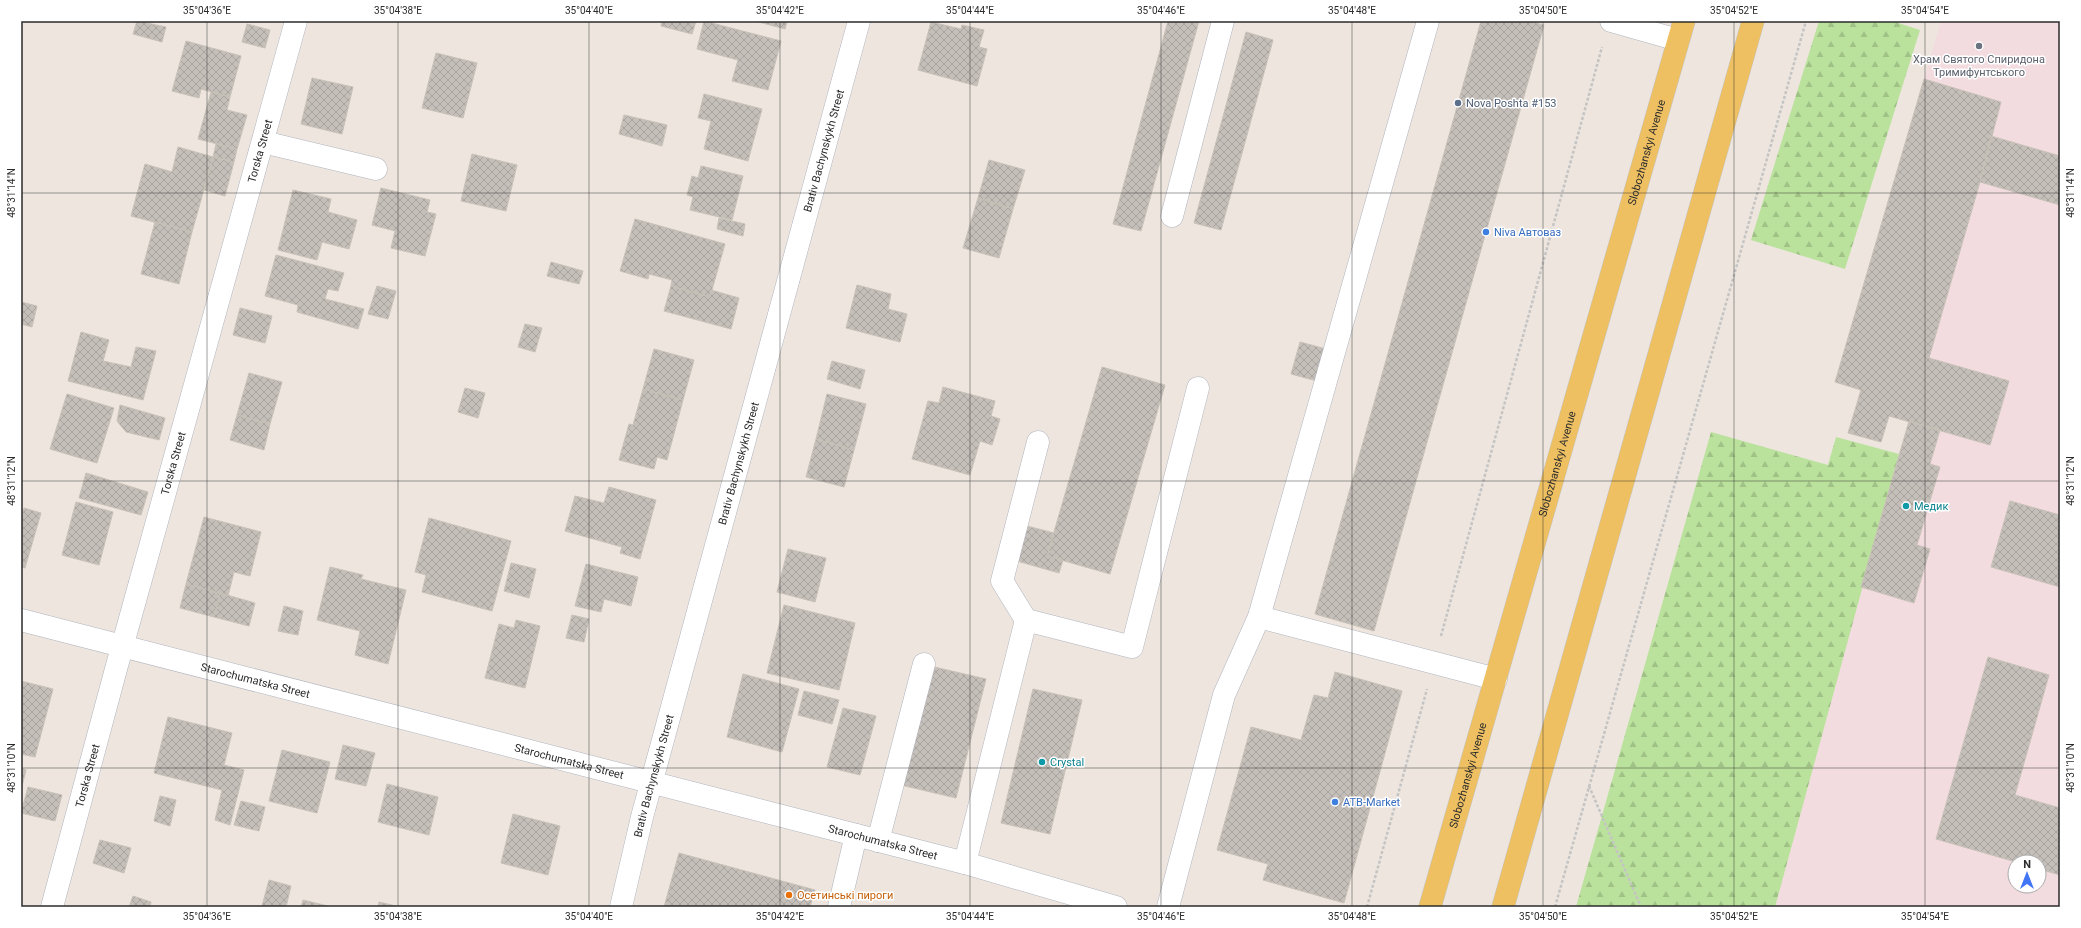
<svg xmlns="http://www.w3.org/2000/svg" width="2081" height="928" viewBox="0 0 2081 928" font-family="Roboto,sans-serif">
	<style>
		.medical { fill: #f3dcdf; fill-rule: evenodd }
		.forest { fill: url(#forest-firs) }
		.building { fill: url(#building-cross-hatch); stroke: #c8c1b7 }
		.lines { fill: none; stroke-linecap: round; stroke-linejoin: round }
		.minor-casing { stroke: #b1b5bf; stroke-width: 23 }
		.major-casing { stroke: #c4c4c4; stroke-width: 23 }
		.path { stroke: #c4c4c4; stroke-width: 2.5; stroke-dasharray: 3 2; stroke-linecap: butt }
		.minor { stroke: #fff; stroke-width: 22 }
		.major { stroke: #eec062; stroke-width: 22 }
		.ticks { fill: none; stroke: #2b2b2b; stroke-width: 1; stroke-opacity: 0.45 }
		.worship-dot { fill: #6b7280; stroke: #fff; stroke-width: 1.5 }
		.service-dot { fill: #5c6f8a; stroke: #fff; stroke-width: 1.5 }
		.shop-dot { fill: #3f7fe0; stroke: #fff; stroke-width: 1.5 }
		.culture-dot { fill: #0f9aa8; stroke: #fff; stroke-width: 1.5 }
		.food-dot { fill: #e8710a; stroke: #fff; stroke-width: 1.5 }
		.labels { text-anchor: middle; stroke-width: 3; stroke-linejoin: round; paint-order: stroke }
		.worship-label { font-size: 11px; fill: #5b616d; stroke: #fff }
		.service-label { font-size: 11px; fill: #4e5e75; stroke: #fff; text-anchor: start }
		.street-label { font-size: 11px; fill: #2b2b2b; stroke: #fff }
		.shop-label { font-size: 11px; fill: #366cbe; stroke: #fff; text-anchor: start }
		.culture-label { font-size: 11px; fill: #0d838f; stroke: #fff; text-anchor: start }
		.food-label { font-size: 11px; fill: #c56008; stroke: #fff; text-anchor: start }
		.neatline { fill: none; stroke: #2b2b2b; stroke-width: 1.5 }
		.ticks-label { font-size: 10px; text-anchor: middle; fill: #2b2b2b }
	</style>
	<defs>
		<pattern id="forest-firs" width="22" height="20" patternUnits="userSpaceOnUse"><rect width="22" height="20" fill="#bae29c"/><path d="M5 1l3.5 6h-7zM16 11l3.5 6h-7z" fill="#a0c287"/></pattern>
		<pattern id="building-cross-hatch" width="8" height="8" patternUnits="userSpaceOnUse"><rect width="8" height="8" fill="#c5bfba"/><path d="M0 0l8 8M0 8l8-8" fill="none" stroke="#a9a4a0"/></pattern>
	</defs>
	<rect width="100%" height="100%" fill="#ede5de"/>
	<path class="medical" d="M 1941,21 L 2060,21 L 2060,907 L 1775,907 L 1861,587 L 1909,422 L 1889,416 L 1881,442 L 1848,433 L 1860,390 L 1835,382 ZM 2015,862 L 2039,862 L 2039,886 L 2015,886 Z"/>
	<path class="forest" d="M 1819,21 L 1892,21 L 1920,30 L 1845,269 L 1751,240 Z
		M 1711,432 L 1828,465 L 1836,437 L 1899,454 L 1775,907 L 1576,907 Z"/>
	<path class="building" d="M 137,21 L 166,27 L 162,42 L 133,34 Z
		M 662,21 L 696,21 L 692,34 L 661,26 Z
		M 704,21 L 781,41 L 768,90 L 732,81 L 738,60 L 697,49 Z
		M 755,21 L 787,21 L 785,29 Z
		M 1168,21 L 1199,21 L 1141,231 L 1113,224 Z
		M 1481,21 L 1529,21 L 1544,25 L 1374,631 L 1315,614 Z
		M 931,22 L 961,29 L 962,25 L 984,30 L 979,47 L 987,49 L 977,86 L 918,70 Z
		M 247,24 L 270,30 L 265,48 L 242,42 Z
		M 1246,32 L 1273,40 L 1221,230 L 1194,223 Z
		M 186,41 L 241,56 L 230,97 L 201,89 L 199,98 L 172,91 Z
		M 436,53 L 477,63 L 463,118 L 422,108 Z
		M 312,78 L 353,87 L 342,134 L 301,124 Z
		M 1924,79 L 2001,102 L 1980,182 L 1929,358 L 2009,381 L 1990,445 L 1889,416 L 1881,442 L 1848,433 L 1861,390 L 1835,382 Z
		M 211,92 L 230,97 L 227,110 L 247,115 L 237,149 L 198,139 Z
		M 704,94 L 762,109 L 748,161 L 704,149 L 711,121 L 698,118 Z
		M 624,115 L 667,125 L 662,146 L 619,134 Z
		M 1991,136 L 2060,156 L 2060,205 L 1980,182 Z
		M 216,144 L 237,149 L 234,162 L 213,157 Z
		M 178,147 L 213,157 L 192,232 L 131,216 L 145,164 L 172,172 Z
		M 472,154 L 517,165 L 506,211 L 461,201 Z
		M 213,157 L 234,162 L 225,196 L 204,190 Z
		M 989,160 L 1025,170 L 1013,209 L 978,198 Z
		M 701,166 L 743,176 L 732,220 L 690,210 L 693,197 L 687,195 L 692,176 L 698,178 Z
		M 381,188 L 430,200 L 427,212 L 436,214 L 425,256 L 391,248 L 395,231 L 372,225 Z
		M 293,190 L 331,199 L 328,212 L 357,220 L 349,249 L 322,242 L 317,260 L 278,250 Z
		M 978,198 L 1013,209 L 999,258 L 963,248 Z
		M 719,218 L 745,224 L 743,236 L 717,229 Z
		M 635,219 L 725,244 L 710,297 L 671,286 L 672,280 L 649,274 L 648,279 L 620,271 Z
		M 155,222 L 192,232 L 179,284 L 141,274 Z
		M 276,255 L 344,273 L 338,291 L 328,289 L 325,299 L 364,309 L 358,329 L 297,312 L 298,305 L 265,296 Z
		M 551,262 L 583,271 L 579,284 L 547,276 Z
		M 857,285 L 891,294 L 888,309 L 907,314 L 900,342 L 846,328 Z
		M 377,286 L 396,291 L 388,319 L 368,314 Z
		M 671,286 L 710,297 L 711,290 L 739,298 L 731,329 L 664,311 Z
		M 21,302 L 37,306 L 32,327 L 21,324 Z
		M 240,308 L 272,316 L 265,343 L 233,335 Z
		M 525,324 L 542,328 L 535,352 L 518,347 Z
		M 81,332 L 109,340 L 103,361 L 131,367 L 136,347 L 156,351 L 143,400 L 68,381 Z
		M 1300,342 L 1326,349 L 1317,381 L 1291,374 Z
		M 654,349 L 694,360 L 683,400 L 643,389 Z
		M 832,361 L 865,370 L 860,389 L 827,379 Z
		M 1102,367 L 1165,385 L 1110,574 L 1047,556 Z
		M 249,373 L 282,382 L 270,424 L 237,415 Z
		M 943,387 L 995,401 L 991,416 L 1000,419 L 992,445 L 980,441 L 970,475 L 912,459 L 928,401 L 939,403 Z
		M 465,388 L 485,393 L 478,418 L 458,412 Z
		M 643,389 L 683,400 L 667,460 L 657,457 L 654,469 L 619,460 L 629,424 L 633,425 Z
		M 67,394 L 114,408 L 97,463 L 50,449 Z
		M 827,394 L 866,404 L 854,450 L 816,439 Z
		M 120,405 L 165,418 L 159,440 L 126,432 L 117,421 Z
		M 237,415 L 270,424 L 264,450 L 230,440 Z
		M 1909,421 L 1940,430 L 1930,464 L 1940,467 L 1917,545 L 1930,549 L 1914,603 L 1861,587 Z
		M 816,439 L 854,450 L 844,487 L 806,477 Z
		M 86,473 L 148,492 L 141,515 L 79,498 Z
		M 609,487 L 656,500 L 640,559 L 620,553 L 622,547 L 565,531 L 575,496 L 604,503 Z
		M 2010,501 L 2060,515 L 2060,587 L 1991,567 Z
		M 76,502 L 113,512 L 99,565 L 62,555 Z
		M 24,508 L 41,513 L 25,568 L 21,567 L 21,519 Z
		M 204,517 L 261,532 L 250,576 L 234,572 L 228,596 L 186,584 Z
		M 429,518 L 511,541 L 492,611 L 422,592 L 426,575 L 415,572 Z
		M 1027,526 L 1054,533 L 1047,556 L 1063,560 L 1059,573 L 1017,561 Z
		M 788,549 L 826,558 L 815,602 L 777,592 Z
		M 511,563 L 536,569 L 529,598 L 504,591 Z
		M 586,564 L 638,577 L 631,606 L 604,599 L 601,612 L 575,606 Z
		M 330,567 L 363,575 L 361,579 L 406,590 L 388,664 L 355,655 L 360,631 L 317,620 Z
		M 186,584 L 220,593 L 214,617 L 180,608 Z
		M 220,593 L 255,603 L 249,626 L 214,617 Z
		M 784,605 L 855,623 L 839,690 L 767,673 Z
		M 284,606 L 303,611 L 298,635 L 278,631 Z
		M 572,615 L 589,619 L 584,642 L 566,638 Z
		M 516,620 L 540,626 L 525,688 L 485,678 L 499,624 L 514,628 Z
		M 1988,657 L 2049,675 L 2015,795 L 2060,808 L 2060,875 L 2039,869 L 2039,862 L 2016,862 L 1936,839 Z
		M 930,666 L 986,679 L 956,798 L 901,785 Z
		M 1335,672 L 1402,691 L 1344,903 L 1263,880 L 1268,864 L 1217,850 L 1251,727 L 1301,740 L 1314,695 L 1328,698 Z
		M 743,674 L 799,689 L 782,752 L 727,737 Z
		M 21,681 L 53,689 L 35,757 L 21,754 Z
		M 1033,689 L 1082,700 L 1050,834 L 1001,823 Z
		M 804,691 L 839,700 L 832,724 L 798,715 Z
		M 843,708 L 876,716 L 860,775 L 827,767 Z
		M 168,717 L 232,733 L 224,765 L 244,770 L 230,825 L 215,820 L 222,790 L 154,773 Z
		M 343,745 L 375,753 L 366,786 L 335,779 Z
		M 282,750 L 330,762 L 317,813 L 269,801 Z
		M 21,768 L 26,770 L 21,790 Z
		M 387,784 L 438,797 L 429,835 L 378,822 Z
		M 28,787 L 62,795 L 55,821 L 21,813 Z
		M 160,796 L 176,800 L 170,826 L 154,821 Z
		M 241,801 L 265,807 L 259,831 L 234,825 Z
		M 513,814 L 560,826 L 548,875 L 501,863 Z
		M 100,840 L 131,848 L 124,873 L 93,863 Z
		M 679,853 L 815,890 L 810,907 L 664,907 Z
		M 269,880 L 291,886 L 286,907 L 262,906 Z
		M 133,896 L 151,902 L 150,907 L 129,907 Z
		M 303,900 L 332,907 L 301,907 Z
		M 379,902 L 400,907 L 378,907 Z"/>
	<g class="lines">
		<g class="minor-casing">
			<g id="minor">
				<path d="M 1611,21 L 1678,40"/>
				<path d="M 263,142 L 376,169"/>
				<path d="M 1172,216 L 1223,21"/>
				<path d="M 1259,617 L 1496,679"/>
				<path id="s1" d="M 21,620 L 856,835 L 965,863 L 1116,907"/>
				<path d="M 1026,620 L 1132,647 L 1198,388"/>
				<path d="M 878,841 L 924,664"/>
				<path d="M 965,863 L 1026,620 L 1002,581 L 1038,442"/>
				<path id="s2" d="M 52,907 L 116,669 L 296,21"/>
				<path id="s3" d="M 621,907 L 642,817 L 859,21"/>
				<path d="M 839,907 L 856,835"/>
				<path d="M 1168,907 L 1224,695 L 1259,617 L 1428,21"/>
			</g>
		</g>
		<g class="major-casing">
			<g id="major">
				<path id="s4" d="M 1430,907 L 1684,21"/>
				<path d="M 1503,907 L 1753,21"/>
			</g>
		</g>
		<path class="path" d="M 1441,636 L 1602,47
			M 1589,786 L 1641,907
			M 1367,907 L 1427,689
			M 1555,907 L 1806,21"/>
		<use href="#minor" class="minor"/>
		<use href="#major" class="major"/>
	</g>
	<path class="ticks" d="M 207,21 L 207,907M 398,21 L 398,907M 589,21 L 589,907M 780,21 L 780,907M 970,21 L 970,907M 1161,21 L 1161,907M 1352,21 L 1352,907M 1543,21 L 1543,907M 1734,21 L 1734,907M 1925,21 L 1925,907M 21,193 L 2060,193M 21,481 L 2060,481M 21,768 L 2060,768"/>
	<circle class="worship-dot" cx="1979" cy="46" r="4"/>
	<circle class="service-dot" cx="1458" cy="103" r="4"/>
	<g class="shop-dot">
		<circle cx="1486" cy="232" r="4"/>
		<circle cx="1335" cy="802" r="4"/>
	</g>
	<g class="culture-dot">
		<circle cx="1906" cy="506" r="4"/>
		<circle cx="1042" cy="762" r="4"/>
	</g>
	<circle class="food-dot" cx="789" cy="895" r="4"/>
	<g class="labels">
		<g class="worship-label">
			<text x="1979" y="63">Храм Святого Спиридона<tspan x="1979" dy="13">Тримифунтського</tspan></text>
		</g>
		<g class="service-label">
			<text x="1466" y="107">Nova Poshta #153</text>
		</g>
		<g class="street-label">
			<text dy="4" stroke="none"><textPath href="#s3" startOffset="783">Brativ Bachynskykh Street</textPath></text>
			<text dy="4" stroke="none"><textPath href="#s2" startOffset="784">Torska Street</textPath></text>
			<text dy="4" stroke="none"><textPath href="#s4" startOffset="785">Slobozhanskyi Avenue</textPath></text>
			<text dy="4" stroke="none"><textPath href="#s2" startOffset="460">Torska Street</textPath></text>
			<text dy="4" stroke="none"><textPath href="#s3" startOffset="459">Brativ Bachynskykh Street</textPath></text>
			<text dy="4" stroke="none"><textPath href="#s4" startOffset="461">Slobozhanskyi Avenue</textPath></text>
			<text dy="4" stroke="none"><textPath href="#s1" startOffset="242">Starochumatska Street</textPath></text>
			<text dy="4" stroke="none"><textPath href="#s1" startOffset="566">Starochumatska Street</textPath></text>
			<text dy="4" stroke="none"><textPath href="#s2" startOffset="136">Torska Street</textPath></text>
			<text dy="4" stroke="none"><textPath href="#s3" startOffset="135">Brativ Bachynskykh Street</textPath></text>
			<text dy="4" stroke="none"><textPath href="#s4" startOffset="137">Slobozhanskyi Avenue</textPath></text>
			<text dy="4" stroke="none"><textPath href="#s1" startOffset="890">Starochumatska Street</textPath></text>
		</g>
		<g class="shop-label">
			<text x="1494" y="236">Niva Автоваз</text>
			<text x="1343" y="806">ATB-Market</text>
		</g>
		<g class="culture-label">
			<text x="1914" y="510">Медик</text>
			<text x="1050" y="766">Crystal</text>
		</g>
		<g class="food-label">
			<text x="797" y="899">Осетинські пироги</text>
		</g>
	</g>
	<rect width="2081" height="928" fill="none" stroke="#ffffff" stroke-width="44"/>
	<g transform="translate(2027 874)"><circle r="19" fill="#ffffff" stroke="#aaaaaa"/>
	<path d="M0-3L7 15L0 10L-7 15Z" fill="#4274f6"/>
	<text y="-6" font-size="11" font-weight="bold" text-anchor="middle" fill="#2b2b2b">N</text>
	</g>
	<rect x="22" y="22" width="2037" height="884" class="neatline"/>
	<g class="ticks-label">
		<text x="207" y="14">35°04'36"E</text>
		<text x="398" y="14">35°04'38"E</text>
		<text x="589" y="14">35°04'40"E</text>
		<text x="780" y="14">35°04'42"E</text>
		<text x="970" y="14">35°04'44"E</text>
		<text x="1161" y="14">35°04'46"E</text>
		<text x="1352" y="14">35°04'48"E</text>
		<text x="1543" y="14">35°04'50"E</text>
		<text x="1734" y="14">35°04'52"E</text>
		<text x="1925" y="14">35°04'54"E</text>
		<text transform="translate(11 193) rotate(-90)" y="4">48°31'14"N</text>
		<text transform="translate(2070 193) rotate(-90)" y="4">48°31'14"N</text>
		<text transform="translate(11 481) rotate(-90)" y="4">48°31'12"N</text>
		<text transform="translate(2070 481) rotate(-90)" y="4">48°31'12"N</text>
		<text transform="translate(11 768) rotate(-90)" y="4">48°31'10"N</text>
		<text transform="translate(2070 768) rotate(-90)" y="4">48°31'10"N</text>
		<text x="207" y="920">35°04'36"E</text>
		<text x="398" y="920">35°04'38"E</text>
		<text x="589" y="920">35°04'40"E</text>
		<text x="780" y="920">35°04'42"E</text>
		<text x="970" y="920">35°04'44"E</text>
		<text x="1161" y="920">35°04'46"E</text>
		<text x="1352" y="920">35°04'48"E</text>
		<text x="1543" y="920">35°04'50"E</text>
		<text x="1734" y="920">35°04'52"E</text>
		<text x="1925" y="920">35°04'54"E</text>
	</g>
</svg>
